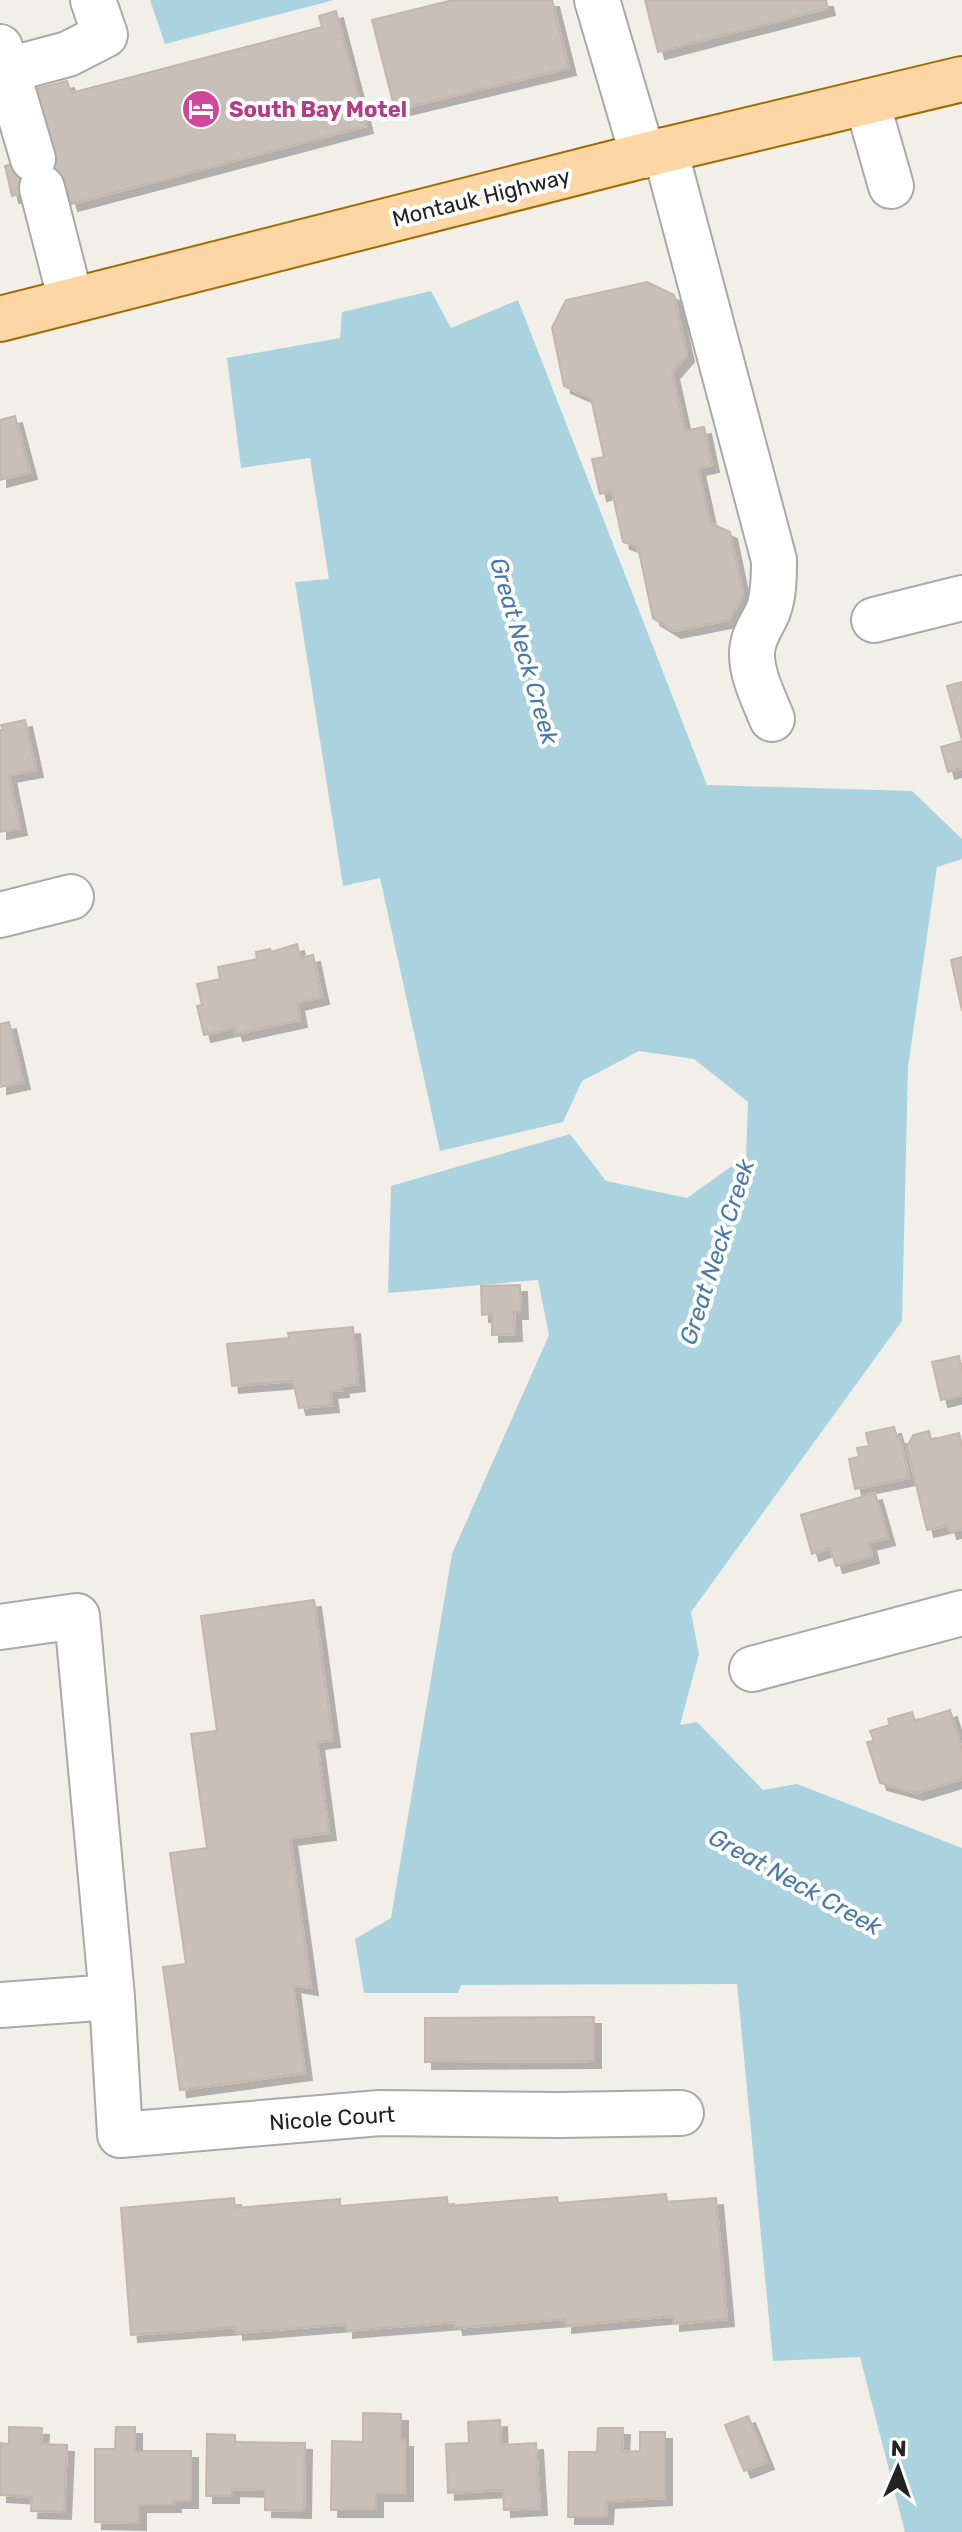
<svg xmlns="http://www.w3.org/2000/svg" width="962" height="2532" viewBox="0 0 962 2532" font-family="Rubik,sans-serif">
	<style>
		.water { fill: #aad3df }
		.building { fill: #c7bfb8; stroke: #c4b6ab; stroke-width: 2; filter: url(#shadow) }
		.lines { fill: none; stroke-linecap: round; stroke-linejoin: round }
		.minor-casing { stroke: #a9a9a9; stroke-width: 48 }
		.major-casing { stroke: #a06b00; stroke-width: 48 }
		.minor { stroke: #fff; stroke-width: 44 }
		.major { stroke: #fcd6a4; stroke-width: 44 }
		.labels { text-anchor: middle; stroke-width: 8; stroke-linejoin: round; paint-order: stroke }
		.hotel-label { font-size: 22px; font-weight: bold; fill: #b23c85; stroke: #fff; text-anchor: start }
		.street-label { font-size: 22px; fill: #222; stroke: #fff }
		.water-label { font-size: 24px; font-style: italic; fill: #4a7aab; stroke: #fff }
	</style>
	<defs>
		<filter id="shadow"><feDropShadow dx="7" dy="7" stdDeviation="0" flood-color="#0004"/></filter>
	</defs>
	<rect width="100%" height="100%" fill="#f2efe9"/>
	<path class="water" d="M 150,0 L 334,0 L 165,44 Z
		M 431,291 L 451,328 L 518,300 L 707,785 L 912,791 L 962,839 L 962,859 L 937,867 L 908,1067 L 902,1321 L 691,1612 L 699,1654 L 680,1725 L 697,1722 L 763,1790 L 797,1784 L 962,1848 L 962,2532 L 905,2532 L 860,2357 L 773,2361 L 737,1984 L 461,1985 L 458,1993 L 364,1993 L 355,1939 L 391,1918 L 452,1554 L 549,1335 L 538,1280 L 388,1293 L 391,1186 L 570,1134 L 606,1181 L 687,1198 L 746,1156 L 748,1102 L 694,1059 L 639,1051 L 582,1081 L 563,1122 L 440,1151 L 380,878 L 343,886 L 295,582 L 329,579 L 310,458 L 241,468 L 227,358 L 340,338 L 342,312 Z"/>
	<path class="building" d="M 453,0 L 552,0 L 569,68 L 395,110 L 372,20 Z
		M 645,0 L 826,0 L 828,8 L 658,52 Z
		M 336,11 L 366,126 L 71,204 L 65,182 L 12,196 L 5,166 L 52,153 L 35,89 L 67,81 L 71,93 L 322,27 L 319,16 Z
		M 647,282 L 674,295 L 687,355 L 672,372 L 685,431 L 704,427 L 712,465 L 698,468 L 710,523 L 730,532 L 743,594 L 729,620 L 674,631 L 653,618 L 638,547 L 623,542 L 612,491 L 600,494 L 592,459 L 604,457 L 591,398 L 564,386 L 552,328 L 566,300 Z
		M 15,416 L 30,472 L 0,480 L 0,420 Z
		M 962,682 L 962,740 L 947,686 Z
		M 25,720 L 36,770 L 9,775 L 20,828 L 0,832 L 0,730 L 3,730 L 1,725 Z
		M 962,741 L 962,768 L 948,772 L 941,747 Z
		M 297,944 L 300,958 L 313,955 L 322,997 L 297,1003 L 300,1020 L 236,1034 L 234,1028 L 204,1035 L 197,1006 L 202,1005 L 197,984 L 220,979 L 218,967 L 257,959 L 256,952 L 270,949 L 271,952 Z
		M 962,957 L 962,1011 L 951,960 Z
		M 9,1022 L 23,1082 L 0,1087 L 0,1024 Z
		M 520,1285 L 521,1312 L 514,1312 L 515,1334 L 492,1335 L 492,1314 L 482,1315 L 481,1286 Z
		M 353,1327 L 358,1384 L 341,1386 L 342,1390 L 330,1391 L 332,1405 L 299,1408 L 293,1381 L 232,1386 L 227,1344 L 289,1338 L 288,1333 Z
		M 959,1356 L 962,1372 L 962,1395 L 941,1400 L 932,1362 Z
		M 894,1427 L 897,1437 L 900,1437 L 909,1478 L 855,1489 L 849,1459 L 859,1457 L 857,1448 L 869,1446 L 866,1433 Z
		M 929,1431 L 931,1440 L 959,1433 L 962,1447 L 962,1529 L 950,1532 L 948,1525 L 927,1530 L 907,1447 L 913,1435 Z
		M 875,1493 L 888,1538 L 869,1543 L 872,1556 L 836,1566 L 830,1548 L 812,1554 L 801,1515 Z
		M 314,1600 L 333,1740 L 317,1742 L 329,1833 L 290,1838 L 311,1988 L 293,1985 L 305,2073 L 180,2090 L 163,1967 L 186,1964 L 170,1853 L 207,1848 L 191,1734 L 217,1731 L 201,1616 Z
		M 950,1710 L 962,1750 L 962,1779 L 916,1793 L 880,1783 L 867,1742 L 874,1741 L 870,1731 L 890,1725 L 888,1719 L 912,1712 L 915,1721 Z
		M 594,2017 L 594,2061 L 425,2062 L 425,2018 Z
		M 666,2194 L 667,2202 L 716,2198 L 727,2319 L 673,2324 L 673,2316 L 565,2326 L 565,2319 L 456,2328 L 455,2322 L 346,2331 L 346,2324 L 236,2333 L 236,2327 L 131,2335 L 121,2208 L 234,2198 L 235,2208 L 340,2199 L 340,2206 L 447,2197 L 448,2206 L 557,2197 L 558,2203 Z
		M 363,2413 L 401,2414 L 401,2440 L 406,2440 L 406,2494 L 376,2494 L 376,2510 L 331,2510 L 332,2441 L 363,2442 Z
		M 748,2416 L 767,2462 L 744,2471 L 725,2425 Z
		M 500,2420 L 501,2445 L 536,2443 L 540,2508 L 504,2510 L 503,2490 L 448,2493 L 446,2444 L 469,2443 L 468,2422 Z
		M 9,2427 L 42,2428 L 41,2444 L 67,2445 L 64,2512 L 31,2511 L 32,2497 L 0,2495 L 0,2443 L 9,2444 Z
		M 116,2427 L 135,2427 L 135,2451 L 191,2451 L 191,2501 L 173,2501 L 174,2505 L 139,2505 L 139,2523 L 95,2522 L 95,2449 L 115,2449 Z
		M 598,2428 L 623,2428 L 622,2452 L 640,2451 L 640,2432 L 665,2432 L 665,2498 L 607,2501 L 606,2517 L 568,2517 L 569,2452 L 597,2452 Z
		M 207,2434 L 235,2435 L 235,2442 L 305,2443 L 304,2511 L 265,2510 L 265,2490 L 232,2489 L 232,2496 L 206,2496 Z"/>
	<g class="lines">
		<g class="minor-casing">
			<path id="minor" d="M 597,0 L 643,156
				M 0,47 L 33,159
				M 8,70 L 68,54 L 105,35 L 93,0
				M 867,102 L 891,186
				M 665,150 L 774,560 C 774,576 774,595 768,611 C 762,625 753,635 752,652 C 751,674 764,699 772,719
				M 42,188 L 71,301
				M 874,620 L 962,598
				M 0,915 L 71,897
				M 0,1627 L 77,1616 L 112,1997 L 120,2135 L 380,2113 L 559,2115 L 681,2113
				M 752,1669 L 962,1613
				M 0,2005 L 112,1997"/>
		</g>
		<g class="major-casing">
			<path id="major" d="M 0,319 L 665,150 L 962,79"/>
		</g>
		<use href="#minor" class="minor"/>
		<use href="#major" class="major"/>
	</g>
	<defs>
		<g id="hotel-disc" transform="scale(2)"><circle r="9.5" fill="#d1479c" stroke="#fff"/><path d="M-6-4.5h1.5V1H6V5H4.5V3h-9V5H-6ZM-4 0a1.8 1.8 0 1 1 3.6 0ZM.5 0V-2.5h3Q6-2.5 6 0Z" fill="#fff"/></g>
	</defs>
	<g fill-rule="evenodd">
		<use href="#hotel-disc" x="201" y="109"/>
	</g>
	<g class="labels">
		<g class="hotel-label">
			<text x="229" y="117">South Bay Motel</text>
		</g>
		<g class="street-label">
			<text transform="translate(481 197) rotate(-14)" y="8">Montauk Highway</text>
			<text transform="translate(332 2118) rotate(-4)" y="8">Nicole Court</text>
		</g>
		<g class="water-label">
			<text transform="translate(524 651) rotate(74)" y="8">Great Neck Creek</text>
			<text transform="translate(717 1252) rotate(-72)" y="8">Great Neck Creek</text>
			<text transform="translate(795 1882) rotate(29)" y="8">Great Neck Creek</text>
		</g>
	</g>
	<g transform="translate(898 2468) rotate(2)" stroke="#ffffff" stroke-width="6" paint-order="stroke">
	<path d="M0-6L14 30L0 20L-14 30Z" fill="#222222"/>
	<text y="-12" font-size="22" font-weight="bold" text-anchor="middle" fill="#222222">N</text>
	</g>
</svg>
